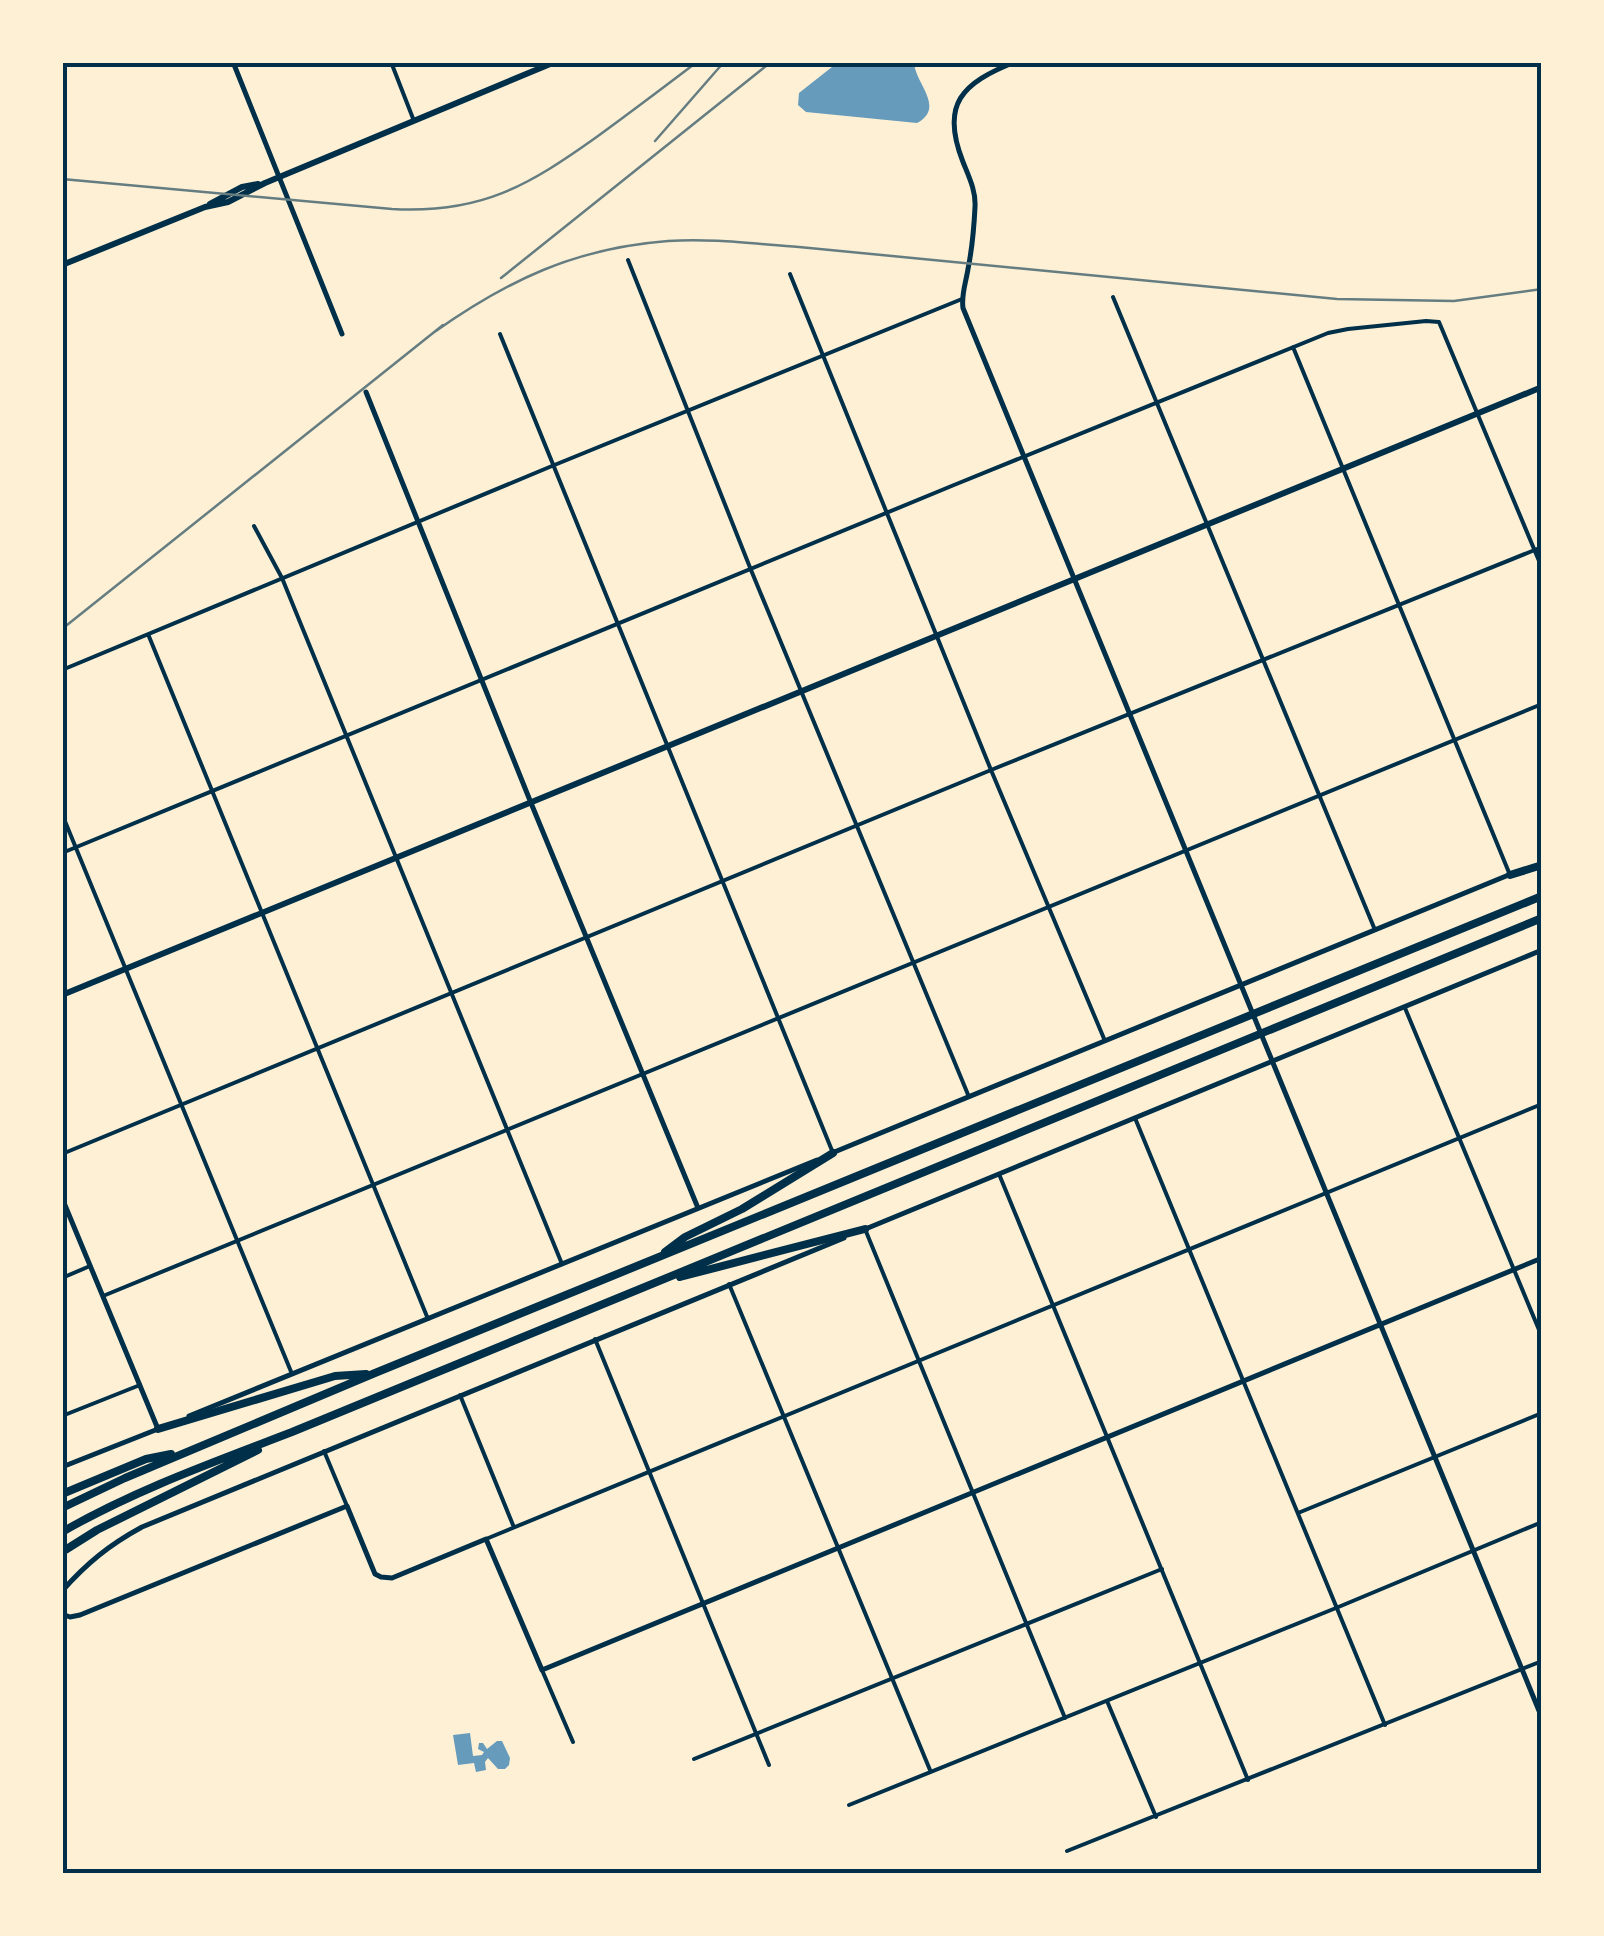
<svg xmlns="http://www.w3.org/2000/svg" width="1604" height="1936" viewBox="0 0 1604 1936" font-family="Poppins,sans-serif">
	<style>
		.water { fill: #669bbc }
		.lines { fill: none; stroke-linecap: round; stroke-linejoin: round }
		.minor { stroke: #003049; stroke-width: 4 }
		.tertiary { stroke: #003049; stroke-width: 5 }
		.secondary { stroke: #003049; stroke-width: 5 }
		.primary { stroke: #003049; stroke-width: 6 }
		.motorway { stroke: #003049; stroke-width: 8 }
		.rail { stroke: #657d81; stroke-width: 2.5 }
		.neatline { fill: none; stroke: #003049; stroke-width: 4 }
	</style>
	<rect width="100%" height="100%" fill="#fdf0d5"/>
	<path class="water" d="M 914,62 C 915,84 946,107 917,123 L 806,112 L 798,105 L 799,93 L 837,63 Z
		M 470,1733 L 473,1756 L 482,1755 L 484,1752 L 478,1749 L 479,1743 L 483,1743 L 487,1749 L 497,1741 L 502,1741 L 510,1758 L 509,1765 L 505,1769 L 498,1769 L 488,1758 L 485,1762 L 486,1770 L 476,1772 L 474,1763 L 458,1765 L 453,1735 Z"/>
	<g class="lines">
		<path class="minor" d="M 391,62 L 414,121
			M 628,260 L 751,570 L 969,1097
			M 790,274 L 991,770 L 1105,1041
			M 1113,297 L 1375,930
			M 500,334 L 833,1153
			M 1293,347 L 1510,875
			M 254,526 L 282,578 L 562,1264
			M 148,634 L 428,1319
			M 62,670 L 552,466 L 962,299
			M 62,814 L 292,1374
			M 62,853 L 954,485 L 1328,333 L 1348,329 L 1426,321 L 1439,322 L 1542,568
			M 1405,1008 L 1542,1337
			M 1135,1118 L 1385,1725
			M 62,1154 L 991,770 L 1542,547
			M 999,1174 L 1248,1780
			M 865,1229 L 1065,1718
			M 62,1278 L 90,1266
			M 729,1284 L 930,1770
			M 103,1296 L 1542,704
			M 595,1339 L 769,1765
			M 460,1395 L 513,1525
			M 62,1416 L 140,1385
			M 324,1451 L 347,1506
			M 1298,1513 L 1542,1413
			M 486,1539 L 1542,1104
			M 542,1670 L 573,1742
			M 1107,1701 L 1156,1817
			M 694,1759 L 1162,1569
			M 849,1805 L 1336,1608 L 1542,1522
			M 1067,1851 L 1542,1661"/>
		<path class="tertiary" d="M 1015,62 C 962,83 940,104 963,162 C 969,177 976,191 975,207 C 974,228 972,249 968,269 C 966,282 961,295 963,308 L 1542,1718
			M 531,803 L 698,1208
			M 832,1153 L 1511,874
			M 62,1198 L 158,1429 L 160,1428
			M 189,1416 L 817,1160
			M 62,1614 L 70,1617 L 80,1615 L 347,1506 L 375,1574 L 381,1577 L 392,1578 L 486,1539 L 542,1670 L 1542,1258"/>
		<path class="secondary" d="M 233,62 L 342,334
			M 366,392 L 531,803
			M 863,1230 L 1542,950
			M 62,1467 L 158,1429
			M 62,1591 C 87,1563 109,1545 142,1527 L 844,1238"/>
		<path class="primary" d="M 210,204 L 242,187 L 258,184
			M 62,265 L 205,207 L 228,202 L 265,183 L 555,62
			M 62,995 L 1542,387"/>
		<path class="motorway" d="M 1510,875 L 1542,865
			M 665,1252 L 685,1237 L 742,1209 L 833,1153
			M 680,1277 L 865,1229
			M 158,1429 L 335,1376 L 366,1374
			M 62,1494 L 146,1459 L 171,1454
			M 62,1508 L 125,1478 L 375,1373 L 1542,896
			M 62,1532 C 135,1490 214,1462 292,1432 L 1542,918
			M 62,1552 L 97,1530 L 258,1450"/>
		<path class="rail" d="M 655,141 L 724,62
			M 62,179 L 392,209 C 481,214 528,186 598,136 C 631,112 664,87 697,62
			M 501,278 L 771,62
			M 433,333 C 508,280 575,248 668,241 C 711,238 756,244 799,247 L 1337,299 L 1454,301 L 1542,289
			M 62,629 L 443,325"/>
	</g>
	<rect width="1604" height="1936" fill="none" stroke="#fdf0d5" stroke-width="130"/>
	<rect x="65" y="65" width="1474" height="1806" class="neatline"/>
</svg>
